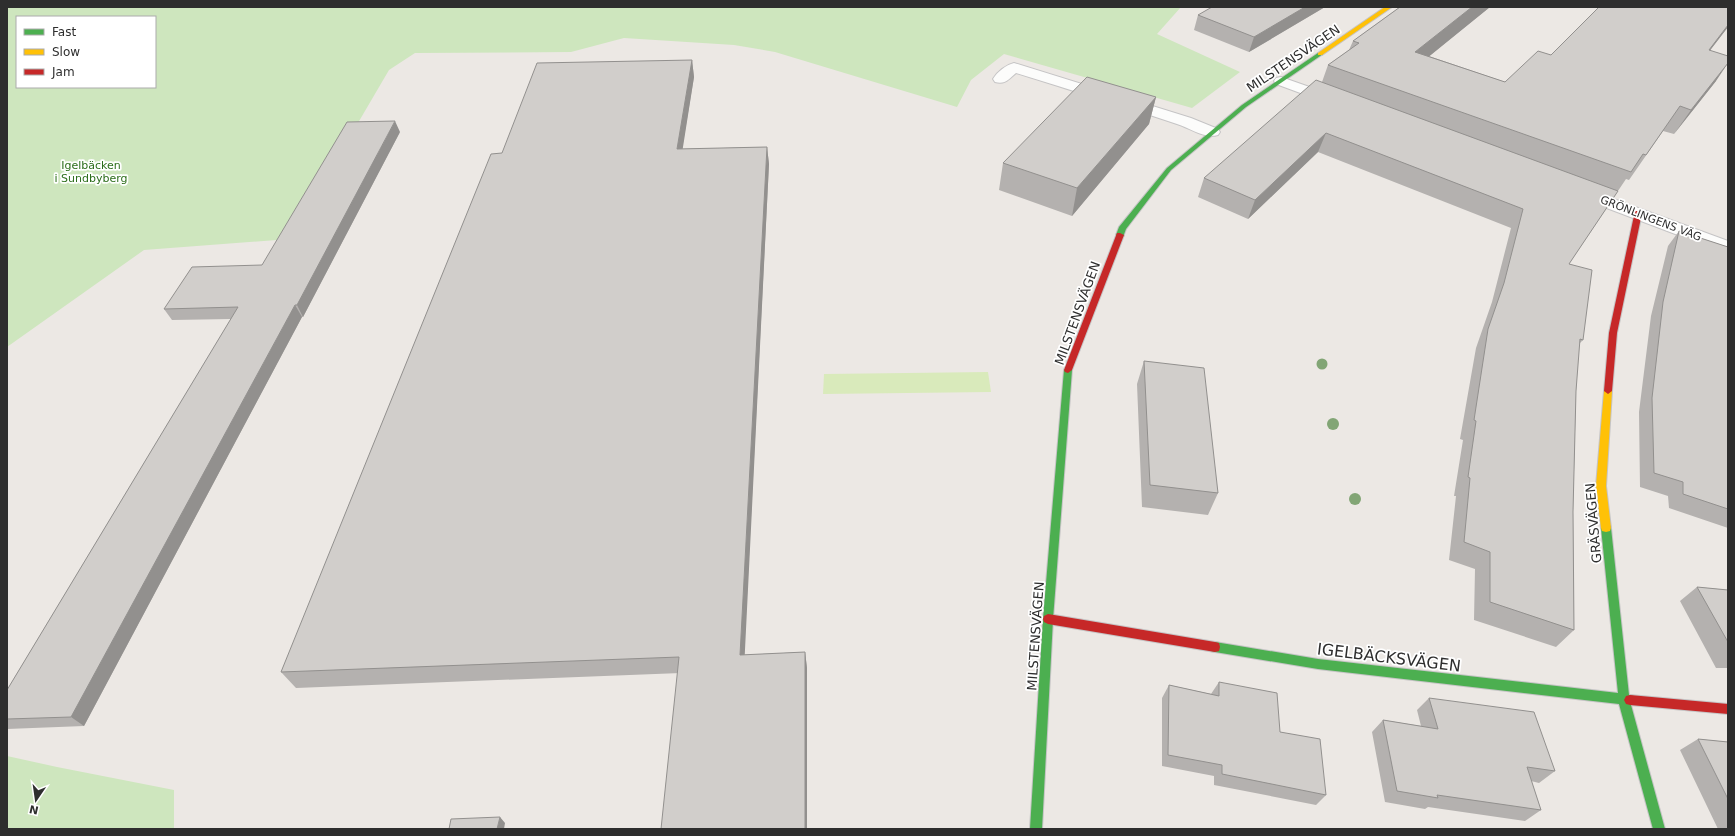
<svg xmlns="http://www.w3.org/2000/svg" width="1735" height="836" viewBox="0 0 1735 836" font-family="'DejaVu Sans',sans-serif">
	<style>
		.green { fill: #cee6be; fill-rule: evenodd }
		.pitch { fill: #d9eabb }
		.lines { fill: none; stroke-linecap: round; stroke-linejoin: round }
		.lane-casing { stroke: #c5c4c5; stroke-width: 2 }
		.street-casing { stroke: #c5c4c5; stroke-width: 2 }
		.fast-casing { stroke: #c5c4c5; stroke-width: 2 }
		.slow-casing { stroke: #c5c4c5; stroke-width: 2 }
		.jam-casing { stroke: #c5c4c5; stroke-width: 2 }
		.lane { fill: #fcfcfb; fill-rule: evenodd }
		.street { fill: #fcfcfb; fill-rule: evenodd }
		.fast { fill: #4caf50; fill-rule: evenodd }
		.slow { fill: #ffc107; fill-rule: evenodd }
		.jam { fill: #c62828; fill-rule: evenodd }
		.tree { fill: #82a575 }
		.wall { fill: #b4b1af }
		.shaded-wall { fill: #92908e }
		.building { fill: #d1cecb; stroke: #92908e }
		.labels { text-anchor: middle; stroke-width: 3.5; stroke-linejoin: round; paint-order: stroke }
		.far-park-label { font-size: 11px; fill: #2c6e1b; stroke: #fff }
		.far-street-label { font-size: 11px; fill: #2e2e2e; stroke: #fff }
		.street-label { font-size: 13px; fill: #2e2e2e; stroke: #fff }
		.near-street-label { font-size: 16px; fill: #2e2e2e; stroke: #fff }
	</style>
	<rect width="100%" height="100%" fill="#ece8e4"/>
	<path class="green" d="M 7,7 L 1181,7 L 1157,34 L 1240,72 L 1192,108 L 1004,54 L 971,80 L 957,107 L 775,52 L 734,45 L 624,38 L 571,52 L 415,53 L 389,70 L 290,239 L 144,250 L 7,347 ZM 17,17 L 155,17 L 155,87 L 17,87 Z
		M 7,756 L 57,767 L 174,790 L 174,829 L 7,829 Z"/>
	<path class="pitch" d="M 988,372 L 991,392 L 823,394 L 824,374 Z"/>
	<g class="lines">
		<g class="lane-casing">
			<path id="lane" d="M 1014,63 L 1191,118 L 1218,129 L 1220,132 L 1218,135 C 1204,139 1190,128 1177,124 C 1124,106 1070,90 1016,73 C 1009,79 1005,85 995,82 L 993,79 C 997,72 1006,65 1014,63 Z"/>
		</g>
		<g class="street-casing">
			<path id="street" d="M 1281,77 L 1338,97 L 1341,100 L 1338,103 L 1333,105 L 1276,84 L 1274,81 L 1276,78 Z
				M 1581,187 L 1728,241 L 1728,254 L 1575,196 L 1572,192 L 1575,188 Z"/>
		</g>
		<g class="fast-casing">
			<path id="fast" d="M 1318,53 L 1323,54 L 1246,107 L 1171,170 L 1126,229 L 1123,237 L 1117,237 L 1116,235 L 1119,227 L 1167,168 L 1242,105 Z
				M 1068,367 L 1072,370 L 1053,619 L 1042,829 L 1030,829 L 1043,619 L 1064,370 Z
				M 1606,524 L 1610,525 L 1611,528 L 1629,695 L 1634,696 L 1636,700 L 1634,704 L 1631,705 L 1665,829 L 1653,829 L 1619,704 L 1318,669 L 1215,652 L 1211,651 L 1210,647 L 1211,643 L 1215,642 L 1318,659 L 1618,693 L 1601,528 L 1602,525 Z"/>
		</g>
		<g class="slow-casing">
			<path id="slow" d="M 1385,7 L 1392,7 L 1322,55 L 1318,55 L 1318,53 Z
				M 1608,388 L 1612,391 L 1606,486 L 1611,528 L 1610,531 L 1606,532 L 1602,531 L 1601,528 L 1596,486 L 1604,391 Z"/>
		</g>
		<g class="jam-casing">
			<path id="jam" d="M 1635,211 L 1638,211 L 1642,213 L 1617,333 L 1612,391 L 1608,394 L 1604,391 L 1609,333 Z
				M 1117,233 L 1120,233 L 1124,235 L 1072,370 L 1068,373 L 1065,372 L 1064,370 Z
				M 1048,614 L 1215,642 L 1219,643 L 1220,647 L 1219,651 L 1215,652 L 1048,624 L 1044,622 L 1043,619 L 1044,616 Z
				M 1630,695 L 1728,704 L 1728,714 L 1630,705 L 1626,704 L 1624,700 L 1626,696 Z"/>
		</g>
		<use href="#lane" class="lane"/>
		<use href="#street" class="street"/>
		<use href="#fast" class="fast"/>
		<use href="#slow" class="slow"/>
		<use href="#jam" class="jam"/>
	</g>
	<g class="tree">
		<circle cx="1322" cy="364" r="5.5"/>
		<circle cx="1333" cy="424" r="6"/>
		<circle cx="1355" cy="499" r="6"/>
	</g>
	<path class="wall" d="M 1325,7 L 1249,52 L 1194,30 L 1198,15 Z
		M 1400,7 L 1490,7 L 1429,56 L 1505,82 L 1551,55 L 1728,27 L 1710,50 L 1716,81 L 1674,134 L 1663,131 L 1629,180 L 1626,179 L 1569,264 L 1583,340 L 1579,344 L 1576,391 L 1573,512 L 1574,630 L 1556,647 L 1474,620 L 1475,569 L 1449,560 L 1456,496 L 1454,496 L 1463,440 L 1460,439 L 1476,348 L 1492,302 L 1511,228 L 1318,152 L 1248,219 L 1198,197 L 1204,178 L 1322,82 L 1328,65 L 1349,50 L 1353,41 Z
		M 692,60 L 694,77 L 682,149 L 767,147 L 769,164 L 744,655 L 805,652 L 807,668 L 296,688 L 281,672 L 502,153 Z
		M 1156,97 L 1149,124 L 1072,216 L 999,190 L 1003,163 Z
		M 400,132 L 303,317 L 302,317 L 84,726 L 7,729 L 7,690 L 231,319 L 172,320 L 164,309 L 262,265 Z
		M 1679,231 L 1728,247 L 1728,528 L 1669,508 L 1668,496 L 1640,487 L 1639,412 L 1651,316 L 1668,246 Z
		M 1144,361 L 1218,493 L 1208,515 L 1142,507 L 1137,384 Z
		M 1697,587 L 1728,590 L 1728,668 L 1716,668 L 1680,601 Z
		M 1219,682 L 1280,732 L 1326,795 L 1316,805 L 1214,785 L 1214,776 L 1162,766 L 1162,698 L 1169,685 L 1211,694 Z
		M 1429,698 L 1555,771 L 1539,783 L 1531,781 L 1541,810 L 1525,821 L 1428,807 L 1425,809 L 1385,802 L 1372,732 L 1383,720 L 1421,726 L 1417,710 Z
		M 1698,739 L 1728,742 L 1728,829 L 1718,829 L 1680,750 Z"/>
	<path class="shaded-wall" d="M 1305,7 L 1325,7 L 1249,52 L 1254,37 Z
		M 1472,7 L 1490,7 L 1405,76 L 1415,52 Z
		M 1728,25 L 1728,27 L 1692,74 L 1709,50 Z
		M 692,60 L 694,77 L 680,166 L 677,149 Z
		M 1728,63 L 1716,81 L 1674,134 L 1691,110 Z
		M 1156,97 L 1149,124 L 1072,216 L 1077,188 Z
		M 395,121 L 400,132 L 303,317 L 297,305 Z
		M 1326,133 L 1318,152 L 1248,219 L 1255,200 Z
		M 767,147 L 769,164 L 744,670 L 740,655 Z
		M 295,305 L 302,317 L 84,726 L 71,717 Z
		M 805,652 L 807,668 L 807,829 L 805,829 Z
		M 500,817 L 505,823 L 504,829 L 497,829 Z"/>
	<path class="building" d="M 1212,7 L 1305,7 L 1254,37 L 1198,15 Z
		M 1400,7 L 1472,7 L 1415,52 L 1505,82 L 1538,51 L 1551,55 L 1599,7 L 1728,7 L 1728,25 L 1709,50 L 1728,56 L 1728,63 L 1691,110 L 1680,106 L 1646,155 L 1643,154 L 1631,172 L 1328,65 L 1359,43 L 1353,41 Z
		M 692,60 L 677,149 L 767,147 L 740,655 L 805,652 L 805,829 L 661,829 L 679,657 L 281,672 L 491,154 L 502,153 L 537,63 Z
		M 1087,77 L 1156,97 L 1077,188 L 1003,163 Z
		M 1316,80 L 1618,191 L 1569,264 L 1592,270 L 1583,340 L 1580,339 L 1576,391 L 1573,512 L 1574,630 L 1490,602 L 1490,552 L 1464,542 L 1470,478 L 1468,477 L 1476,421 L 1474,420 L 1488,329 L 1504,283 L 1523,209 L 1326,133 L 1255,200 L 1204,178 Z
		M 395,121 L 297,305 L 295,305 L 71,717 L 7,719 L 7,690 L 238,307 L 164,309 L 192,267 L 262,265 L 347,122 Z
		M 1679,231 L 1728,247 L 1728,509 L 1683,494 L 1683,482 L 1654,473 L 1652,398 L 1663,302 Z
		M 1144,361 L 1204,368 L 1218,493 L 1150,485 Z
		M 1697,587 L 1728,590 L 1728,642 Z
		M 1219,682 L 1277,693 L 1280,732 L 1320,739 L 1326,795 L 1222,774 L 1222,765 L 1168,755 L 1169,685 L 1219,696 Z
		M 1429,698 L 1534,712 L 1555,771 L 1527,767 L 1541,810 L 1437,795 L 1438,798 L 1397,791 L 1383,720 L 1438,729 Z
		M 1698,739 L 1728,742 L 1728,799 Z
		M 500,817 L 497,829 L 449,829 L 451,819 Z"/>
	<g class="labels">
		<g class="far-park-label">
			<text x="91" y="169">Igelbäcken<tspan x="91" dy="13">i Sundbyberg</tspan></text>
		</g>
		<g class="far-street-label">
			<text transform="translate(1651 218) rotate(21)" y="4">GRÖNLINGENS VÄG</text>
		</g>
		<g class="street-label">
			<text transform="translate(1293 58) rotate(-34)" y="5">MILSTENSVÄGEN</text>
			<text transform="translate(1077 313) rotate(-70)" y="5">MILSTENSVÄGEN</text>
			<text transform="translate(1593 523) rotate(-95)" y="5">GRÄSVÄGEN</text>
			<text transform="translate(1035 636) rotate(-86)" y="5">MILSTENSVÄGEN</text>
		</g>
		<g class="near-street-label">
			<text transform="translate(1389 657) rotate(7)" y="6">IGELBÄCKSVÄGEN</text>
		</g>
	</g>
	<rect width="1735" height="836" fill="none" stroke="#2e2e2e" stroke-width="16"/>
	<rect x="16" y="16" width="140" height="72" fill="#ffffff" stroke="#ababab"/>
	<rect x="24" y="29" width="20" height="6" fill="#4caf50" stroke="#ababab"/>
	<text x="52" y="36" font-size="12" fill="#2e2e2e">Fast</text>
	<rect x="24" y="49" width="20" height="6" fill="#ffc107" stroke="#ababab"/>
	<text x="52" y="56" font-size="12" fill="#2e2e2e">Slow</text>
	<rect x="24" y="69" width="20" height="6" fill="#c62828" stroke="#ababab"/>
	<text x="52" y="76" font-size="12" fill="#2e2e2e">Jam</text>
	<g transform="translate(36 800) rotate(193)" stroke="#ffffff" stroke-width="3" paint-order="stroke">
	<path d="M0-3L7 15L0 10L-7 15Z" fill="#2e2e2e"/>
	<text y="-6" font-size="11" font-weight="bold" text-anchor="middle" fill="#2e2e2e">N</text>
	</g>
</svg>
